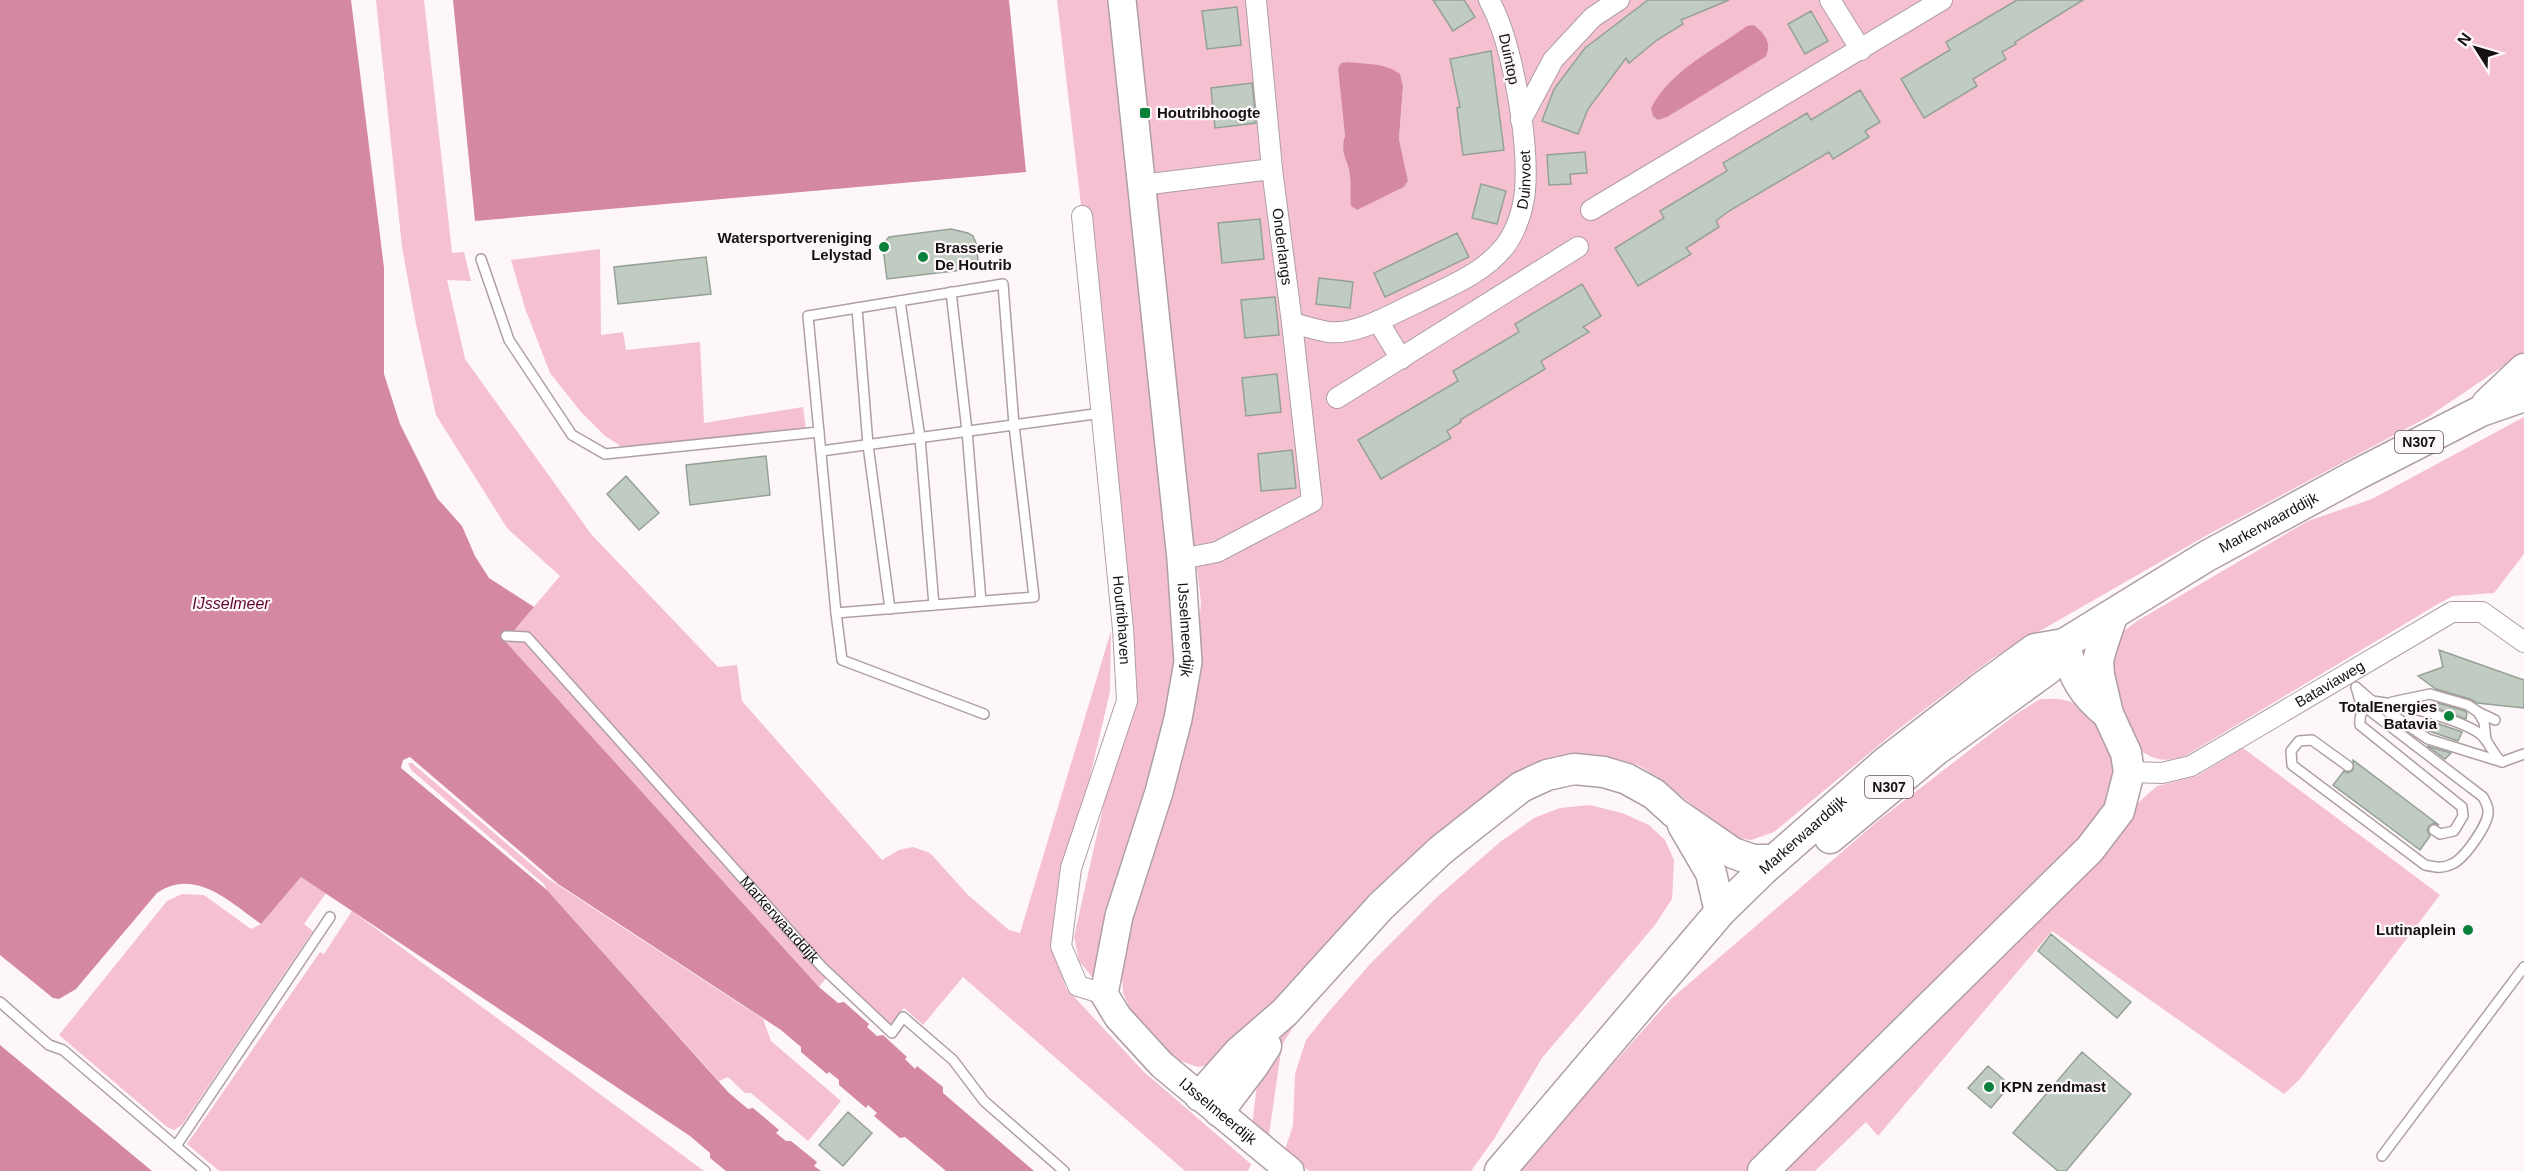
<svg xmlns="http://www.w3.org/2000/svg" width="2524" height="1171" viewBox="0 0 2524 1171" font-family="Helvetica,sans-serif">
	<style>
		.green { fill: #f5c0cf; fill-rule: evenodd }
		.water { fill: #d489a1 }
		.building { fill: #c0ccc2; stroke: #95a197; stroke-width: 1.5 }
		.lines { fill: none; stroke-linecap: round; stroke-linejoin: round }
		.lane-casing { stroke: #af9fa3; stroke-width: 12 }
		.street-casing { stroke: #af9fa3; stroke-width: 22 }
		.secondary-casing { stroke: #af9fa3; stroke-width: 30 }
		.primary-casing { stroke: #af9fa3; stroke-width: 33 }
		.lane { stroke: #fff; stroke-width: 9 }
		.street { stroke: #fff; stroke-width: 20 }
		.secondary { stroke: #fff; stroke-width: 27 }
		.primary { stroke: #fff; stroke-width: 30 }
		.poi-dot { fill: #09813a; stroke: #fef7f9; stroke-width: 2 }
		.labels { text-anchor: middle; stroke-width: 4.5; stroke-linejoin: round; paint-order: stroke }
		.shield { fill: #fef7f9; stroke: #5c5657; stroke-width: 1.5 }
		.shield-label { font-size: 14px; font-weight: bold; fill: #161112 }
		.street-label { font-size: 15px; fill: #161112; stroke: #fef7f9 }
		.poi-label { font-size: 15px; font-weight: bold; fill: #161112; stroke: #fef7f9; text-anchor: start }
		.water-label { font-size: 16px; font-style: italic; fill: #610531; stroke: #fef7f9 }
	</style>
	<rect width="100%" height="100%" fill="#fef7f9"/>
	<path class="green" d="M 376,0 L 424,0 L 452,253 L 464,252 L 471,281 L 447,280 L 465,359 L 591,534 L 718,667 L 737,665 L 742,701 L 882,860 L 899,850 L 913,847 L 930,853 L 968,895 L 1009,930 L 1020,933 L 1111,631 L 1110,692 L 1059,907 L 1054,947 L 1066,988 L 1143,1071 L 1251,1164 L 1248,1171 L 1185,1171 L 963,977 L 923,1025 L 904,1008 L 889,1026 L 831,972 L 819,987 L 505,641 L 560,576 L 507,528 L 436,415 L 416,324 L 402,247 Z
		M 1057,0 L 1112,0 L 1177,655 L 1174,704 L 1097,983 L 1079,961 L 1074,937 L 1130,687 L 1119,529 Z
		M 1131,0 L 2524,0 L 2524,352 L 2428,417 L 2209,534 L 1993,658 L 1896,731 L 1774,832 L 1751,840 L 1732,837 L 1659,778 L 1638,765 L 1613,758 L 1579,755 L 1521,772 L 1467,810 L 1405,865 L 1217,1064 L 1198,1067 L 1174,1059 L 1139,1028 L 1123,993 L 1120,943 L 1192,711 L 1201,602 ZM 1348,62 L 1400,74 L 1403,86 L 1399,139 L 1408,181 L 1404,187 L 1357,210 L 1351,206 C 1351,197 1351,187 1350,177 C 1348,161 1340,153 1345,136 L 1338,69 Z
		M 600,249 L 601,335 L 623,332 L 626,350 L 700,342 L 704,423 L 803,407 L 806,429 L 627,450 L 605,436 L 581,412 L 550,373 L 525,308 L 511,260 Z
		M 2524,417 L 2524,554 L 2494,593 L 2453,596 L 2438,604 L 2185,756 C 2161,763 2156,760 2135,748 L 2111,677 L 2116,637 L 2137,621 L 2308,521 L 2372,499 Z
		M 2040,699 C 2048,699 2056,698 2064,700 C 2102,708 2126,764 2110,799 C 2105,808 2098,817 2092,826 L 1751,1171 L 1517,1171 L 1671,999 L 1879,820 L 2015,715 Z
		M 2243,748 L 2440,895 L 2300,1079 L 2284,1094 L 2052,931 L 1878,1136 L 1866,1122 L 1815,1171 L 1786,1171 L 2025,935 L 2114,843 L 2138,803 L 2149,793 L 2157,786 L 2197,776 Z
		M 408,763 L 412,763 L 547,878 L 763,1019 L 771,1041 L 841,1101 L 808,1141 L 751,1093 L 745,1093 L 728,1077 L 719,1081 L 547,890 L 544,884 L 411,770 Z
		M 1590,805 L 1622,813 L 1649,825 L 1665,840 L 1674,860 L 1672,899 L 1655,925 L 1542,1058 L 1494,1139 L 1471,1171 L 1309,1171 L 1284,1152 L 1293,1126 L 1295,1074 L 1306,1040 L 1326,1015 L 1370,964 L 1436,898 L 1500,842 L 1534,818 L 1560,808 Z
		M 301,877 L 326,893 L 304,924 L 313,931 L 182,1125 L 174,1130 L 167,1127 L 59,1035 L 167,901 L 182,894 L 204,895 L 251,929 L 261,924 Z
		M 352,911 L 704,1171 L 219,1171 L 187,1144 L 320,952 L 324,954 Z
		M 1309,1001 L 1282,1045 L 1268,1141 L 1252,1127 L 1258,1075 L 1271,1051 Z"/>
	<path class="water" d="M 0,0 L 351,0 L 384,268 L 384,374 L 400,424 L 437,498 L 462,526 L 475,556 L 489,578 L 534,607 L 505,641 L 819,987 L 838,1003 L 844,1002 L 869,1024 L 867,1027 L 877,1036 L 883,1035 L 907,1057 L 905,1059 L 915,1069 L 917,1066 L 943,1087 L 943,1093 L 1034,1171 L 946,1171 L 905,1137 L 900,1138 L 874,1116 L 877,1113 L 868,1105 L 866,1108 L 839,1085 L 839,1080 L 829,1072 L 827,1074 L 801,1052 L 801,1047 L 781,1030 L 558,884 L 410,757 L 403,760 L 401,768 L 547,890 L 729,1093 L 748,1109 L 753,1108 L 779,1130 L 776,1133 L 786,1141 L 791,1141 L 817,1162 L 814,1166 L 821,1171 L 726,1171 L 710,1158 L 710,1153 L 690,1136 L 301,877 L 261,924 C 230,902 195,867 157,893 L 76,989 L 59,999 L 53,998 L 0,955 Z
		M 453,0 L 1009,0 L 1026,172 L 475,221 Z
		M 1754,25 C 1765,34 1773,44 1765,57 L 1667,117 L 1658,120 L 1653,116 L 1651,108 C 1672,69 1713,51 1747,26 Z
		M 1348,62 L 1379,65 L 1392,69 L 1400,74 L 1403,86 L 1399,139 L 1408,181 L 1404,187 L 1357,210 L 1351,206 C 1350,196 1351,187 1350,177 C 1349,160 1339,155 1345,136 L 1338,69 L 1341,63 Z
		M 0,1045 L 152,1171 L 0,1171 Z"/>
	<path class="building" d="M 1433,0 L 1464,0 L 1475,17 L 1453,31 Z
		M 1648,0 L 1729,0 L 1681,20 L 1683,24 L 1657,40 L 1629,63 L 1626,58 L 1588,109 L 1578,134 L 1542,121 L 1554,89 L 1585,48 Z
		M 2017,0 L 2083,0 L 2015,42 L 2016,44 L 2002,52 L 2006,59 L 1973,79 L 1977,86 L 1924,118 L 1901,79 L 1950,50 L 1946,42 Z
		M 1237,7 L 1241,45 L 1207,49 L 1202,11 Z
		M 1811,11 L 1828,41 L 1805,54 L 1788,24 Z
		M 1491,51 L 1504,150 L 1463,155 L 1457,108 L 1460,107 L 1450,59 Z
		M 1252,83 L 1256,123 L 1215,128 L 1211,88 Z
		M 1860,90 L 1880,122 L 1865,131 L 1869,137 L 1833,159 L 1829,152 L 1729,211 L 1716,221 L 1719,227 L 1686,248 L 1691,254 L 1638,286 L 1615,248 L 1664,218 L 1660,211 L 1727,171 L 1723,163 L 1807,113 L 1811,120 Z
		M 1585,152 L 1587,173 L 1570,174 L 1571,184 L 1549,185 L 1547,155 Z
		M 1481,184 L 1506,191 L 1497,224 L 1472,218 Z
		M 1260,219 L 1264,259 L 1222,263 L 1218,223 Z
		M 951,229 L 968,233 L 973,236 L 976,243 L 979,268 L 887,279 L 883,248 L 884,243 L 889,237 Z
		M 1457,233 L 1469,257 L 1385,297 L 1374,273 Z
		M 706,257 L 711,294 L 618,304 L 614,267 Z
		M 1319,278 L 1353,282 L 1350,308 L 1316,304 Z
		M 1582,284 L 1601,316 L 1583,327 L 1589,332 L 1541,361 L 1545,369 L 1460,420 L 1461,422 L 1447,431 L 1451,438 L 1381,479 L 1358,440 L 1458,381 L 1453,371 L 1519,332 L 1515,324 Z
		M 1275,297 L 1279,335 L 1245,338 L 1241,300 Z
		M 1277,374 L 1281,412 L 1246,416 L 1242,378 Z
		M 1292,450 L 1296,488 L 1261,491 L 1258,454 Z
		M 766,456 L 770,495 L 690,505 L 686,465 Z
		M 626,476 L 659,513 L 639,530 L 607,494 Z
		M 2439,650 L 2524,680 L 2524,708 L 2477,703 L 2470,699 L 2436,689 L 2418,676 L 2443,667 Z
		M 2438,703 L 2465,711 L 2467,713 L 2466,719 L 2436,708 Z
		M 2431,721 L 2462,732 L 2458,741 L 2429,731 Z
		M 2427,746 L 2451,753 L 2445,759 Z
		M 2353,760 L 2439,825 L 2434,823 L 2429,826 L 2427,830 L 2430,836 L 2420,850 L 2333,785 L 2344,771 L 2348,773 L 2353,770 Z
		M 2051,934 L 2131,1002 L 2117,1018 L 2038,951 Z
		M 2082,1052 L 2131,1094 L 2066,1171 L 2058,1171 L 2013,1133 Z
		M 1988,1066 L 2010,1085 L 1991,1108 L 1968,1088 Z
		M 848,1112 L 872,1133 L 843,1166 L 819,1145 Z"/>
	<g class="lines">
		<g class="lane-casing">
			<g id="lane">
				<path d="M 481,259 L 509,340 L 572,435 L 605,454 L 819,432"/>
				<path d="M 1003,284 L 1014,425 L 1034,597 L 836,613 L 808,316 Z"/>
				<path d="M 951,292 L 967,431 L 981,601"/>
				<path d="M 900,301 L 920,438 L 934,605"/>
				<path d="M 857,308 L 868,445 L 890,609"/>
				<path d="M 821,451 L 1102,413"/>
				<path d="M 836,613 L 842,660 L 984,714"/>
				<path id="s1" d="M 506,636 L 527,637 L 822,967 L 892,1033 L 903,1017 L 953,1060 L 984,1101 L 1064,1171"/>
				<path d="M 2357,688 L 2372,701 L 2428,739 L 2502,762 L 2524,754"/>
				<path d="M 2392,702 L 2430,694 L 2468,705 L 2478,712 L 2484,722 L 2486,740"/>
				<path d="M 2478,712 L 2495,720"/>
				<path d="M 2348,766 L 2312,740 L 2299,741 L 2291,751 L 2292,765 L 2425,865 C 2434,867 2442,869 2452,864 C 2464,859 2490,823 2488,810 C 2488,806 2485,801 2483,797 L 2365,707 L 2360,701 L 2356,687"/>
				<path d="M 2434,830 L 2440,834 L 2454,831 L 2463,816 L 2462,807 L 2360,725 C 2359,714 2363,708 2372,701 C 2400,704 2456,718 2479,733 C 2489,740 2492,754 2502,762"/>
				<path d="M 0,1002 L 49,1045 L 63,1050 L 205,1171"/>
				<path d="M 176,1146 L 330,917"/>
				<path d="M 2382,1156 L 2524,967"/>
			</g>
		</g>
		<g class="street-casing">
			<g id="street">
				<path id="s2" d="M 1256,0 L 1272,169 L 1292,323"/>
				<path d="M 1830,0 L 1861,50"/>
				<path d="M 1521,120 L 1553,60 L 1593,17 L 1619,0"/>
				<path d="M 1142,185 L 1272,169"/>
				<path d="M 1591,210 L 1942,0"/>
				<path id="s3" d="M 1082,216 L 1123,629 L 1127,701 L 1071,868 L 1061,946 L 1078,986 L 1104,994"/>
				<path d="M 1378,321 L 1401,359"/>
				<path d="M 1337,398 L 1578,247"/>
				<path id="s4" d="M 1181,559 L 1217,552 L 1312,502 L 1292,323 C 1304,326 1316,330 1328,332 C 1359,335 1391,314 1418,302 C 1449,286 1483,274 1505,246 C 1516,231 1523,210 1525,191 C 1529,142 1513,43 1489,0"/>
				<path id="s5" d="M 2129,772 L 2162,773 L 2191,766 L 2452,612 L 2482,612 L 2524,642"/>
			</g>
		</g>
		<g class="secondary-casing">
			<g id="secondary">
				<path id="s6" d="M 1122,0 L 1181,559 L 1188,662 L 1178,719 L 1159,792 L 1119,916 L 1104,994 L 1118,1017 L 1162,1065 L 1290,1171"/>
			</g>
		</g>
		<g class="primary-casing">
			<g id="primary">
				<path d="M 2487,404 L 2524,369"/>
				<path d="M 2064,644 C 2073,675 2082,694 2108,714"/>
				<path d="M 1683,825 L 1711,873 L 1720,912"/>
				<path d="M 1830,838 L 1936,750 L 2048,669 L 2064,644"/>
				<path d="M 1200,1096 L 1239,1052 L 1285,1012 L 1381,906 L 1441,850 L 1521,787 L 1547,775 L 1574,769 L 1604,772 L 1627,779 L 1654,794 L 1675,813 L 1733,853 L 1753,860 L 1774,860"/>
				<path d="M 1219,1111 L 1253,1066 L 1266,1046"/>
				<path id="s7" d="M 1500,1171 L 1720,912 L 1763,870 L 1887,761 L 1980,689 L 2035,649 L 2064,644 L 2207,556 L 2358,474 L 2481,411 L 2524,396"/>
				<path d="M 1763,1171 L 2090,849 L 2119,811 L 2129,772 L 2126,753 L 2108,714 L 2099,675 L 2098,661 L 2101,649 L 2112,616"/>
			</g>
		</g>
		<use href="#lane" class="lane"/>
		<use href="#street" class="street"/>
		<use href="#secondary" class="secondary"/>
		<use href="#primary" class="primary"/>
	</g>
	<g class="poi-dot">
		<rect x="1139" y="107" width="12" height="12" rx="3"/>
		<circle cx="884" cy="247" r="6"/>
		<circle cx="923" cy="257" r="6"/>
		<circle cx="2449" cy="716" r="6"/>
		<circle cx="2468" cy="930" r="6"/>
		<circle cx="1989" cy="1087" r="6"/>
	</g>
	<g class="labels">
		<g class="shield">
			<rect x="2395" y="431" width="48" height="22" rx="4.5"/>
			<rect x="1865" y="776" width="48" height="22" rx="4.5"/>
		</g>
		<g class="shield-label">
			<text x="2419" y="447">N307</text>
			<text x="1889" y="792">N307</text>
		</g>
		<g class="street-label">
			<text transform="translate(1509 59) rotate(78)" y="5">Duintop</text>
			<text dy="5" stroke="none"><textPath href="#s4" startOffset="632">Duinvoet</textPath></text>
			<text dy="5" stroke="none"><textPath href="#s2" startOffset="248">Onderlangs</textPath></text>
			<text dy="5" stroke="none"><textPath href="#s7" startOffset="1018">Markerwaarddijk</textPath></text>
			<text dy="5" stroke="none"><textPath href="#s3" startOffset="406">Houtribhaven</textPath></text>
			<text dy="5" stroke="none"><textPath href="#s6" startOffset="633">IJsselmeerdijk</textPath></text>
			<text dy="5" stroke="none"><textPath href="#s5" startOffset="224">Bataviaweg</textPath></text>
			<text dy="5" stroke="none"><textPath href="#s7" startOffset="453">Markerwaarddijk</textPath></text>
			<text dy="5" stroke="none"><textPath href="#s1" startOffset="400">Markerwaarddijk</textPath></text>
			<text dy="5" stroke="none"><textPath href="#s6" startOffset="1173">IJsselmeerdijk</textPath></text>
		</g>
		<g class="poi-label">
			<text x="1157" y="118">Houtribhoogte</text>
			<text x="872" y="243" text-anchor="end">Watersportvereniging<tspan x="872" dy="17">Lelystad</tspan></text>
			<text x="935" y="253">Brasserie<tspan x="935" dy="17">De Houtrib</tspan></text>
			<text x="2437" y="712" text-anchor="end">TotalEnergies<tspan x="2437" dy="17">Batavia</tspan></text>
			<text x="2456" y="935" text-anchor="end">Lutinaplein</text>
			<text x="2001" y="1092">KPN zendmast</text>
		</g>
		<g class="water-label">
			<text x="231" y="609">IJsselmeer</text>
		</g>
	</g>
	<g transform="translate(2476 48) rotate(307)" stroke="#fef7f9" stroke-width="4.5" paint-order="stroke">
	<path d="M0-4.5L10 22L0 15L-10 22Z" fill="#161112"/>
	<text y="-9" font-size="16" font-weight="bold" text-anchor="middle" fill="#161112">N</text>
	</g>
</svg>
